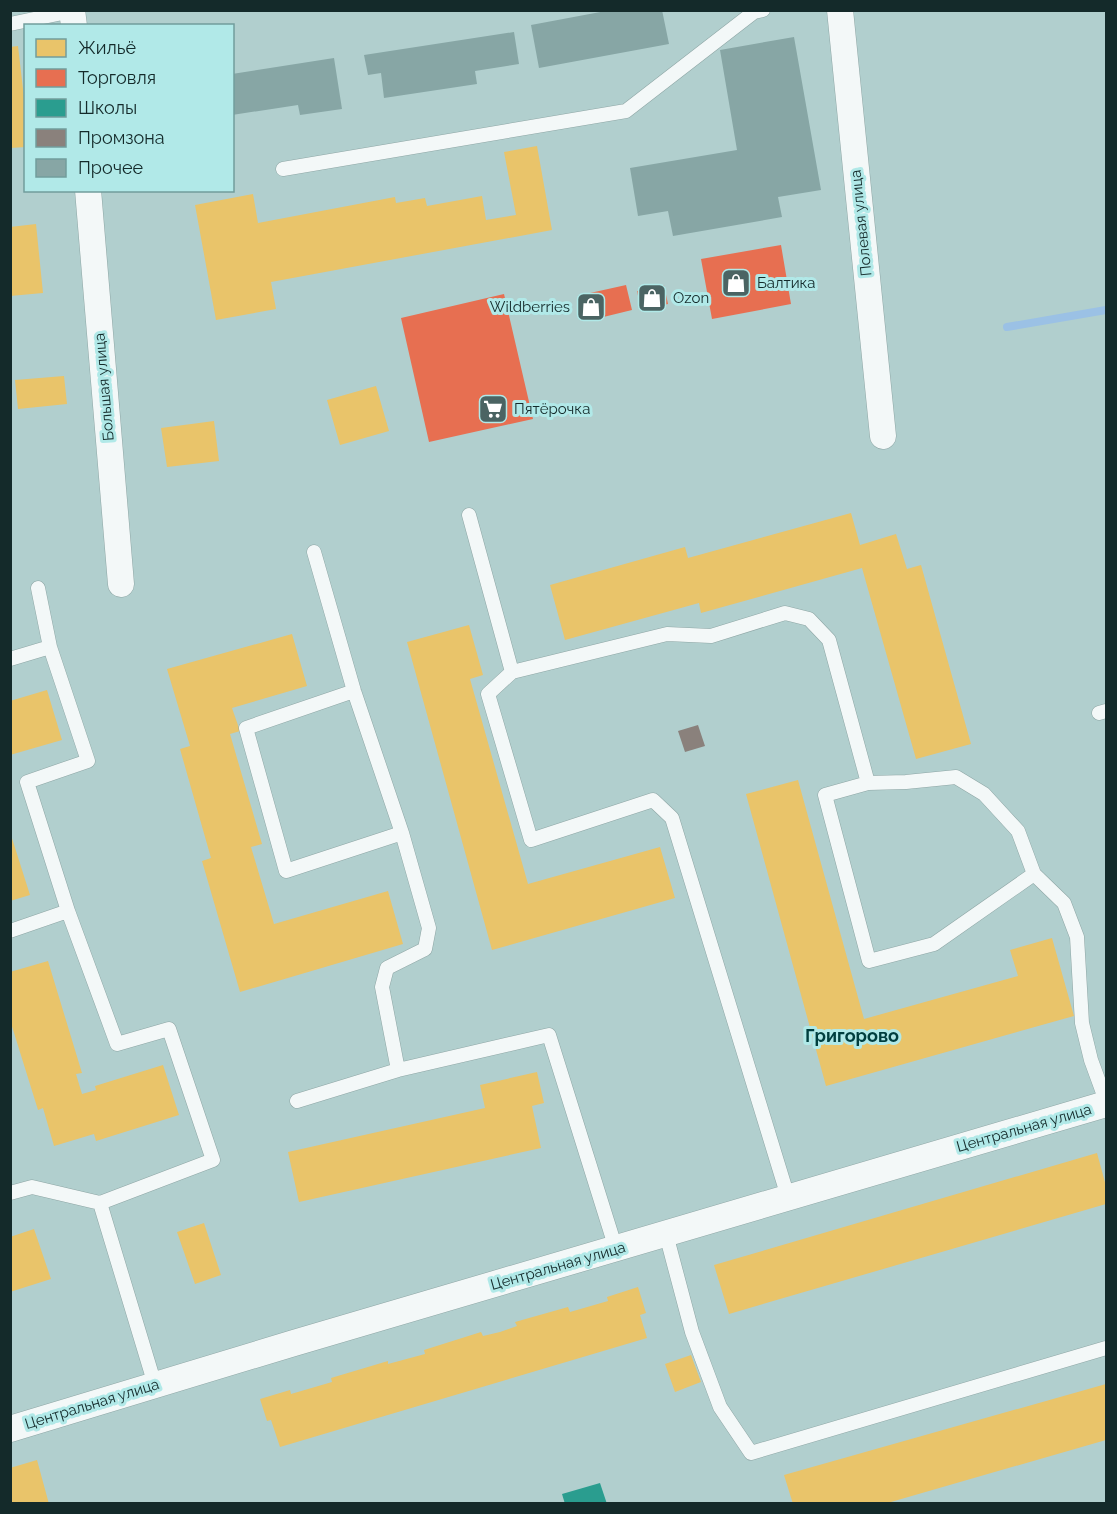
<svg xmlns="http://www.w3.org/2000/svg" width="1117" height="1514" viewBox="0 0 1117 1514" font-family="Raleway,sans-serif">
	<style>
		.homes { fill: #e9c46a }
		.shops { fill: #e76f51 }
		.schools { fill: #2a9d8f }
		.industry { fill: #8a817c }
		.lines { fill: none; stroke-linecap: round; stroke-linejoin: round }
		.stream { stroke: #9bc1e5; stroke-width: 8 }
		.building { fill: #87a6a5 }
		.service-casing { stroke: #8ea6a5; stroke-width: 15 }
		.minor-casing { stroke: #8ea6a5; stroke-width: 27 }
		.service { stroke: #f3f8f8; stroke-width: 14 }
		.minor { stroke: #f3f8f8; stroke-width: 26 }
		.labels { text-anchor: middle; stroke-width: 6; stroke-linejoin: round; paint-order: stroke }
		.street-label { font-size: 15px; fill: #142a2a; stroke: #b1e9e8 }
		.poi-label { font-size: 15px; fill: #142a2a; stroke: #b1e9e8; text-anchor: start }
		.quarter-label { font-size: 18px; font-weight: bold; fill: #003e3e; stroke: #b1e9e8 }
	</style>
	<rect width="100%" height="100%" fill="#b1cfce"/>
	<path class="homes" d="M 18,46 L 26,115 L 26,147 L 10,148 L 10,47 Z
		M 537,146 L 552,230 L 271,282 L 276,309 L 216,320 L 195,205 L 253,194 L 258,223 L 395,197 L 396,203 L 425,198 L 427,206 L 482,196 L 486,220 L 516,215 L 504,152 Z
		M 36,224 L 43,293 L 10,296 L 10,227 Z
		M 64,376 L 67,404 L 18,409 L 15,380 Z
		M 376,386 L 389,431 L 340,445 L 327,400 Z
		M 214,421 L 219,461 L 167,467 L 161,428 Z
		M 851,513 L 860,545 L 896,534 L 907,569 L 921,565 L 971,744 L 916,759 L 862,568 L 701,613 L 699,603 L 565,640 L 550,585 L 685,547 L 688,558 Z
		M 469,625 L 483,675 L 470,679 L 528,884 L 660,847 L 675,898 L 492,950 L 407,642 Z
		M 292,634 L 307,686 L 232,708 L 240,731 L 230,734 L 262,844 L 251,847 L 274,924 L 388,891 L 403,944 L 240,992 L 202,861 L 211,858 L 180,749 L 190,746 L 167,669 Z
		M 47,690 L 62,740 L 10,755 L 10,701 Z
		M 798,780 L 864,1019 L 1018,976 L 1010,950 L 1052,938 L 1074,1016 L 826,1086 L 746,794 Z
		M 10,832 L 30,895 L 10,901 Z
		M 48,961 L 82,1073 L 76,1074 L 82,1094 L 96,1090 L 95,1086 L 163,1065 L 179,1115 L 96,1141 L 94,1134 L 54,1146 L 43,1108 L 38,1110 L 10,1020 L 10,972 Z
		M 537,1072 L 544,1103 L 532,1106 L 541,1148 L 299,1202 L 288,1152 L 485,1108 L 480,1085 Z
		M 1097,1153 L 1106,1186 L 1106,1204 L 729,1314 L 714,1265 Z
		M 204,1223 L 221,1275 L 195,1284 L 177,1232 Z
		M 34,1229 L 51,1279 L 10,1292 L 10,1237 Z
		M 638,1287 L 646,1313 L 640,1315 L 647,1338 L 280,1447 L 271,1420 L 267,1421 L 260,1399 L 290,1390 L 291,1394 L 332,1382 L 331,1378 L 388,1361 L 388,1364 L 425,1354 L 424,1350 L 481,1332 L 483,1336 L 500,1332 L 517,1326 L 515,1322 L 568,1307 L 570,1312 L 608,1301 L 607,1297 Z
		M 691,1355 L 701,1382 L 675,1392 L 665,1364 Z
		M 1106,1384 L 1106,1440 L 884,1504 L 793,1504 L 784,1475 Z
		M 37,1460 L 49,1504 L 10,1504 L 10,1468 Z"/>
	<path class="shops" d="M 781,245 L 791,304 L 712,319 L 701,259 Z
		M 626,285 L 632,310 L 587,321 L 581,295 Z
		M 664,285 L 668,304 L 641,310 L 637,291 Z
		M 504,294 L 533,419 L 429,442 L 401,318 Z"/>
	<path class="schools" d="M 600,1483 L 607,1504 L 565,1504 L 562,1494 Z"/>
	<path class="industry" d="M 698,725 L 705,746 L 685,752 L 678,731 Z"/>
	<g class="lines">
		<path class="stream" d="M 1007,327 L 1106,310"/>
	</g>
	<path class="building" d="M 611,10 L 662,10 L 669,44 L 539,68 L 531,25 Z
		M 514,32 L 519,64 L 475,71 L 477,84 L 384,98 L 381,73 L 368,75 L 364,55 Z
		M 794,37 L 821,190 L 778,197 L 782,217 L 673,236 L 668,211 L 638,216 L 630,168 L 737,150 L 720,50 Z
		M 334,58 L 342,109 L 300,115 L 298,105 L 232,115 L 232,74 Z"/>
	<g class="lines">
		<g class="service-casing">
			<path id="service" d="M 10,24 L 72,11
				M 283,169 L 626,111 L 754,12 L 763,10
				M 469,515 L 512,672 L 667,634 L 711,636 L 785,613 L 809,619 L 829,640 L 868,783 L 906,782 L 956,777 L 984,794 L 1018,831 L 1034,874 L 1064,903 L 1077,937 L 1082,1023 L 1091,1060 L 1106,1101
				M 314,552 L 354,691 L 402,833 L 429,928 L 425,949 L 387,968 L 382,987 L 398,1070 L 549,1035 L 616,1249
				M 10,659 L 50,647
				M 512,672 L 488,694 L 531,840 L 653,800 L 672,818 L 788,1197
				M 354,691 L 246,728 L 286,871 L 402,833
				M 1099,713 L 1106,711
				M 868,783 L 825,795 L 869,961 L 934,944 L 1034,874
				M 68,911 L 117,1044 L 169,1029 L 213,1160 L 100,1203
				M 10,931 L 68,911 L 27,782 L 88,761 L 50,647 L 38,588
				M 297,1101 L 398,1070
				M 10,1193 L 32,1187 L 100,1203 L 155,1385
				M 666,1234 L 692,1332 L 720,1407 L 751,1453 L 1106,1348"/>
		</g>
		<g class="minor-casing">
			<path id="minor" d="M 72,10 L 74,26
				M 840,10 L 883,436
				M 88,190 L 121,584
				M 10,1429 L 294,1343 L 1106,1104"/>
		</g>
		<use href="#service" class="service"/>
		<use href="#minor" class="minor"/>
	</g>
	<defs>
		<g id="shop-square" transform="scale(1.5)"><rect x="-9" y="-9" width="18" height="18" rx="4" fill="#4b6463" stroke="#b1e9e8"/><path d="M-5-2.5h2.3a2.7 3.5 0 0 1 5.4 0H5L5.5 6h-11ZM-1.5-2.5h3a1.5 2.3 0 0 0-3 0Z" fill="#fff"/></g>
		<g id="supermarket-square" transform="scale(1.5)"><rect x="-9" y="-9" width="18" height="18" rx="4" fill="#4b6463" stroke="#b1e9e8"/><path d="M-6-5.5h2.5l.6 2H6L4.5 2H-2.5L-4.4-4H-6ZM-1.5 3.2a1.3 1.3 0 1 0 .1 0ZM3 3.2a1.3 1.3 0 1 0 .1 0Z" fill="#fff"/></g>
	</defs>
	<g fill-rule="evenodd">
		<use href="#shop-square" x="736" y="283"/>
		<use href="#shop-square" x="652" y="298"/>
		<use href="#shop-square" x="591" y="307"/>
		<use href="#supermarket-square" x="493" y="409"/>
	</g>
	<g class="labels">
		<g class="street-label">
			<text transform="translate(861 223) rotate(-96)" y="5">Полевая улица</text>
			<text transform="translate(104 387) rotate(-95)" y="5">Большая улица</text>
			<text transform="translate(1024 1128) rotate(-16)" y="5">Центральная улица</text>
			<text transform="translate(558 1266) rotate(-16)" y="5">Центральная улица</text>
			<text transform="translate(92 1404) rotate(-17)" y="5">Центральная улица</text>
		</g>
		<g class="poi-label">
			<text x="757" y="288">Балтика</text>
			<text x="673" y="303">Ozon</text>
			<text x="570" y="312" text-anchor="end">Wildberries</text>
			<text x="514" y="414">Пятёрочка</text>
		</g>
		<g class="quarter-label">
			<text x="852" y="1042">Григорово</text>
		</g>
	</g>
	<rect width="1117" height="1514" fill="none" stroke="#142a2a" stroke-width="24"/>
	<rect x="24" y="24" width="210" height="168" fill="#b1e9e8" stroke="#729d9c" stroke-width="1.5"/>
	<rect x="36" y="39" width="30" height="18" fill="#e9c46a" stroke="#729d9c" stroke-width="1.5"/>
	<text x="78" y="54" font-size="18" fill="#142a2a">Жильё</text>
	<rect x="36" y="69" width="30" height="18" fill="#e76f51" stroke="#729d9c" stroke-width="1.5"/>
	<text x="78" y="84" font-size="18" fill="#142a2a">Торговля</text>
	<rect x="36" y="99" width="30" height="18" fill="#2a9d8f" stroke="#729d9c" stroke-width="1.5"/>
	<text x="78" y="114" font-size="18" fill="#142a2a">Школы</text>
	<rect x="36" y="129" width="30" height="18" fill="#8a817c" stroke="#729d9c" stroke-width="1.5"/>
	<text x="78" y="144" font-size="18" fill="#142a2a">Промзона</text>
	<rect x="36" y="159" width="30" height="18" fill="#87a6a5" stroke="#729d9c" stroke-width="1.5"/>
	<text x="78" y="174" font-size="18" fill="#142a2a">Прочее</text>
</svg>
